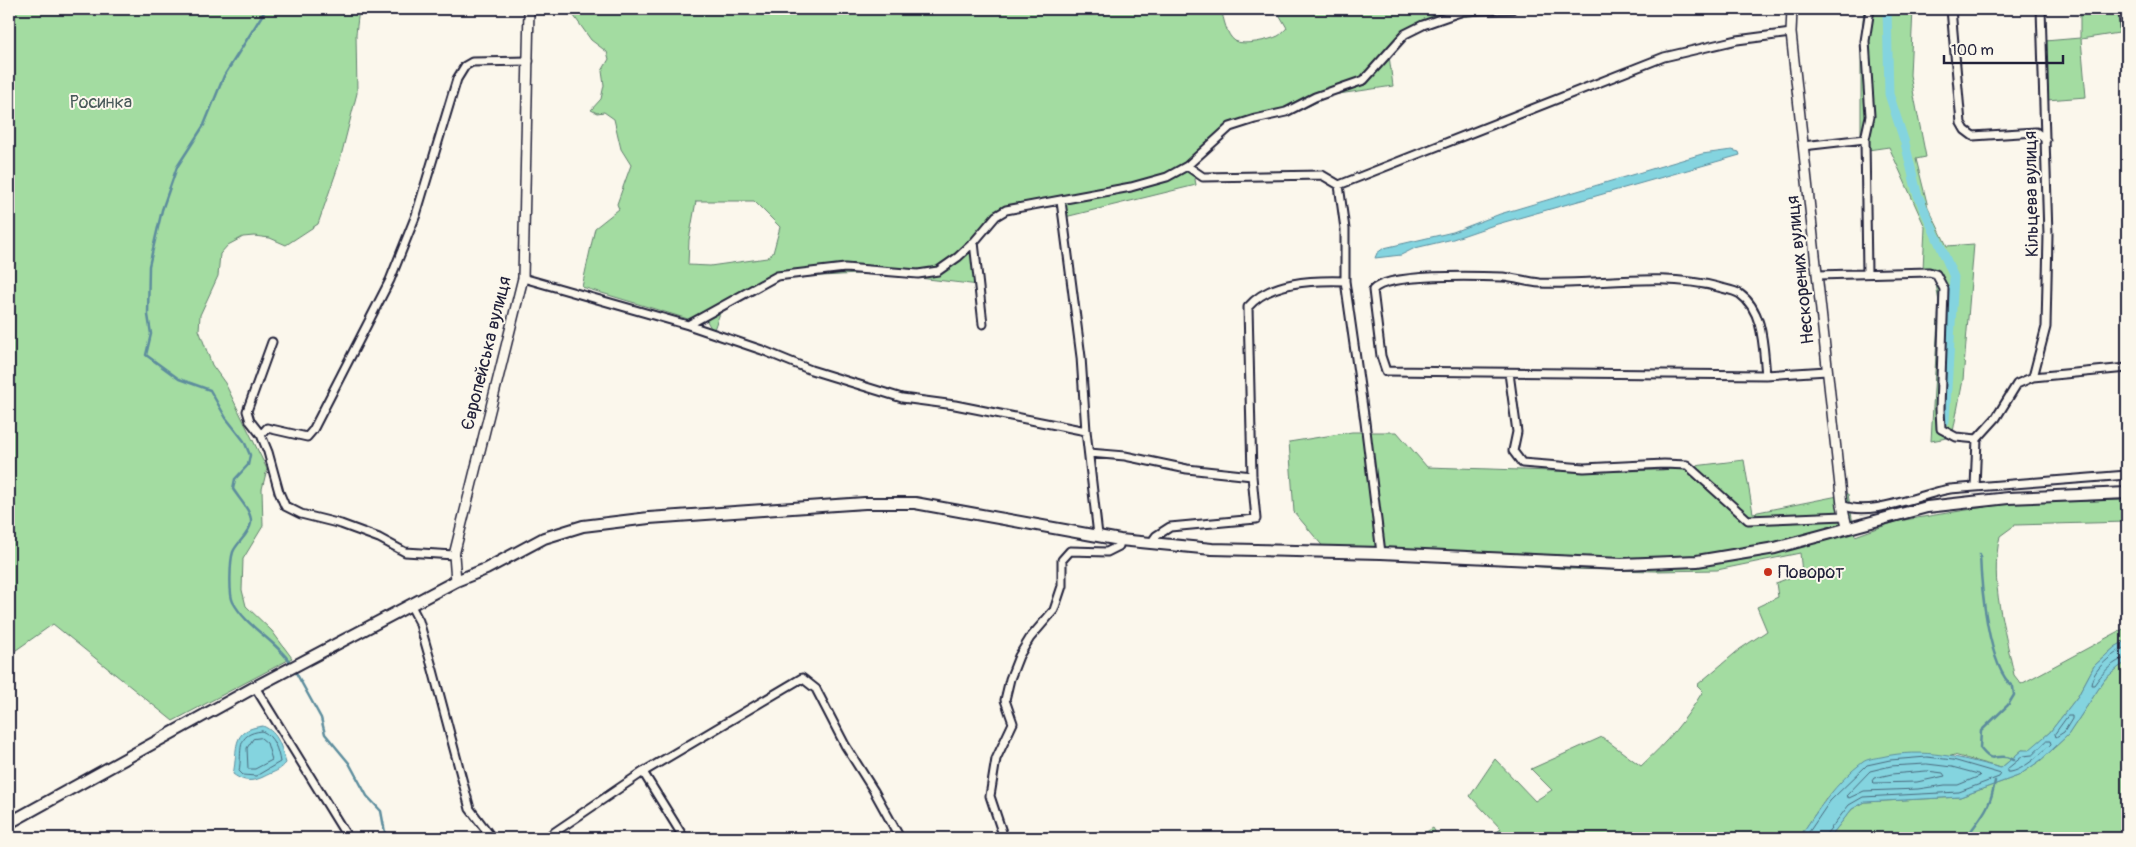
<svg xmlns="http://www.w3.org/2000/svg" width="2136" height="847" viewBox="0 0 2136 847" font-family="Pangolin,sans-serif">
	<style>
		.green { fill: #a3dca1; stroke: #627f6e; fill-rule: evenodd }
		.water { fill: #84d4df; stroke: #5d8d9d }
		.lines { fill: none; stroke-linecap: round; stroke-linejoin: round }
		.shore { stroke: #49697d; stroke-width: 1 }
		.stream { stroke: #5d8d9d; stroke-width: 2.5 }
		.canal { stroke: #84d4df; stroke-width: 9 }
		.minor-casing { stroke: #22223b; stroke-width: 11 }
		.tertiary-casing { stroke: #22223b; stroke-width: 12 }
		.secondary-casing { stroke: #22223b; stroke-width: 14 }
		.minor { stroke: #fbf7ec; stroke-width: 7 }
		.tertiary { stroke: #fbf7ec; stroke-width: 9 }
		.secondary { stroke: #fbf7ec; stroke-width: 10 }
		.poi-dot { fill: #c8321e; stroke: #fbf7ec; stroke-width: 2 }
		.labels { text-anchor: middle; stroke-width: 4; stroke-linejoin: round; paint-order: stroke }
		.park-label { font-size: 18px; fill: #495a5a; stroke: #fbf7ec }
		.street-label { font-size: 18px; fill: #22223b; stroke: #fbf7ec }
		.poi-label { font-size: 18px; fill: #22223b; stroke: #fbf7ec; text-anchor: start }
	</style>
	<rect width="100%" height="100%" fill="#fbf7ec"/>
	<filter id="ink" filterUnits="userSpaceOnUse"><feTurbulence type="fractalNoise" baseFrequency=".02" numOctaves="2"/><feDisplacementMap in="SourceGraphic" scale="10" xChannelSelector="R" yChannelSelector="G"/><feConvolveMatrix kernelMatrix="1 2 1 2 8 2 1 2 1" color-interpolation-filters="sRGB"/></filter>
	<g filter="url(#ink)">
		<path class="green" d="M 9,9 L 359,9 L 356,34 L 357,93 L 339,164 L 318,224 L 286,245 L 270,238 L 254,236 L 243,237 L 228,245 L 220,254 L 218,276 L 200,315 L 199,330 L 212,365 L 225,383 L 267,469 L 262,489 L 263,526 L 243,559 L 242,590 L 246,606 L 272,631 L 292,658 L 173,721 L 53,624 L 9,655 Z
			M 569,9 L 1221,9 C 1224,19 1226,35 1235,41 C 1243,46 1270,40 1278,36 C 1282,34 1284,30 1287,28 L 1276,9 L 1527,9 L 1444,19 L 1412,30 L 1388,48 L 1393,86 L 1332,95 L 1289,115 L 1230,129 L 1192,162 L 1196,185 L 1061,218 L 1058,205 C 1047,206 1003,209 997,213 C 973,225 979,263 979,285 L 876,273 L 768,279 L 723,305 L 713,332 L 702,312 L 688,319 L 582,287 L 595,228 L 619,209 L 617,204 L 631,165 L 621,149 L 614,119 L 604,112 L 597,113 L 591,110 L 601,99 L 604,85 L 602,71 L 609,59 L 607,52 L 591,40 ZM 696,201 L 754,201 L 780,227 L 773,253 L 767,258 L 710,266 L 688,265 L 689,240 Z
			M 1864,9 L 1913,9 L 1910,75 L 1926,157 L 1916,159 L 1928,207 L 1947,246 L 1974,244 L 1963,380 L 1952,437 L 1931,441 L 1939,302 L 1935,278 L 1923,269 L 1925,227 L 1889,147 L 1861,151 L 1861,44 Z
			M 2080,9 L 2118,9 L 2119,33 L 2081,39 L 2086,97 L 2047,100 L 2045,41 L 2080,38 Z
			M 1352,432 L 1397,432 L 1427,467 L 1584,472 L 1662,470 L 1744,460 L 1753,513 L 1848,494 L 1855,536 L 1898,521 L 2010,503 L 2127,500 L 2127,522 L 2015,525 L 2000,536 C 1989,583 2005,629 2014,675 L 2021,684 L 2127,627 L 2127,640 L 2115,647 L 2094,666 L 2078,696 L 2050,732 L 2029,751 L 2022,750 L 2001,768 L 1954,755 L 1826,798 L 1799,838 L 1488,838 L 1501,829 L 1470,796 L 1495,759 L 1535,801 L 1552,790 L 1531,769 L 1602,737 L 1641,766 C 1667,742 1685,721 1703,691 L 1697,685 L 1740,649 L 1767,631 L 1757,607 L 1778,597 L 1776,583 L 1802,573 L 1800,553 L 1717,570 L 1655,571 L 1569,569 L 1459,561 L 1331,556 L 1294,512 L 1289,442 Z
			M 2127,662 L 2127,838 L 1829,838 L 1852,809 L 1865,802 L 1960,797 L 2018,776 L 2041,760 L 2068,735 L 2105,679 L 2119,667 Z
			M 1433,828 L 1439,838 L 1416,838 Z"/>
		<path class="water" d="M 1732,150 L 1739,152 L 1740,155 L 1494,225 L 1453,239 L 1415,248 L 1401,255 L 1375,258 L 1377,253 L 1384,248 L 1453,232 L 1500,214 L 1702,154 Z
			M 2127,640 L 2127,662 L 2119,667 L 2105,679 L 2068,735 L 2041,760 L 2018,776 L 1960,797 L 1865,802 L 1852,809 L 1829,838 L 1799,838 C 1817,811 1836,782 1863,762 C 1867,759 1875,758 1881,757 C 1925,747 1959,758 2001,768 L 2022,750 L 2029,750 L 2050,732 L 2078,696 L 2094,666 L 2115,647 Z
			M 263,726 C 279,733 281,747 286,763 C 281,769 277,771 269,774 C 256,781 246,784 233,774 C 239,749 229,730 263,726 Z"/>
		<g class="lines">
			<path class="shore" d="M 2127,646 C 2113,654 2093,668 2091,685 L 2094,685 C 2102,674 2113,660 2127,658
				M 2068,716 L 2072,716 L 2072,719 L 2064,732 L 2056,737 L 2055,734 Z
				M 262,731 C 274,736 278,750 280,762 L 256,776 L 243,775 L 239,771 C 243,751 234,734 262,731 Z
				M 261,738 L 267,743 L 272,760 L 255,769 L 248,769 L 247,748 L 253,739 Z
				M 2047,741 L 2050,741 L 2051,744 C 2042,753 2019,774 2007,772 L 2007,769 L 2023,756 L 2032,755 Z
				M 1927,764 L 1952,767 L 1978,774 L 1980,776 L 1958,785 L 1945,785 L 1918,789 L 1864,791 L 1849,798 L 1846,796 L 1870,771 L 1891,766 Z
				M 1927,771 L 1943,773 L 1945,776 L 1917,782 L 1874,783 L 1872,781 L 1874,778 L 1892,774 Z
				M 1805,838 L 1830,801 L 1867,765 L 1890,760 L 1927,757 L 1953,760 L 2001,774 L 1999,777 L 1959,792 L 1863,797 L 1849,805 L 1827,833 L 1826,838"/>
			<path class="stream" d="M 266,9 L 224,76 L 204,125 L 177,167 L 162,210 L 149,266 L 148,315 L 151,334 L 146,355 L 179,379 L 210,390 L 226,418 L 244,441 L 250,455 L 248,465 L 235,479 L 233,489 C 239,499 252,511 251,523 C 249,535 237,542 233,552 C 230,561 229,595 233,602 C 247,628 276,640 291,664
				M 1980,554 C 1981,586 1988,667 2013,687 L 2014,695 L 2008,705 L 1981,731 L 1980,748 C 1993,764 1991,755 2006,757 C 2009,757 2011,759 2014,760
				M 294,669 L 321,718 L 325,734 L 349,763 L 367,796 L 381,811 L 386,838
				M 1966,838 C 1981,816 1990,810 1995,781"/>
			<path class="canal" d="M 1887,9 L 1889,94 L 1905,143 L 1917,193 L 1954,277 L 1945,421"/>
			<g class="minor-casing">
				<path id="minor" d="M 1951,9 L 1961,123 L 1965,130 L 1973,136 L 2036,132 L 2046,140
					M 2123,9 L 2127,57
					M 1803,146 L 1865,139
					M 1187,166 L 1203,177 L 1322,175 L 1339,185 L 1664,57 L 1737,40 L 1791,33
					M 1339,185 L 1345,229 L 1345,281 L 1365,422 L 1381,553
					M 1061,201 L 1081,357 L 1086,431 L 1098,535
					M 974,242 L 983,324
					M 1867,273 L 1865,139 L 1870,116 L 1865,41 L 1870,9
					M 1817,275 L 1929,272 L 1936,274 L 1944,289 L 1940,409 L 1941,429 L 1956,437 L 1977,439
					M 523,278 L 688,325 L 777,276 L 845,268 L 918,274 L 938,271 L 958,257 L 974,242 L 996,216 L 1006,210 L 1131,187 L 1167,177 L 1187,166 L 1230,127 L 1255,119 L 1286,112 L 1315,97 L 1364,80 L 1405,34 L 1423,25 L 1463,11 L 1512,9
					M 688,325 L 762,350 L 811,370 L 902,398 L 955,405 L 1086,431
					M 272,342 L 247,411 L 250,421 L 261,435 L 268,452 L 279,492 L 285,506 L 301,514 L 341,524 L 379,538 L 405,552 L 454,555
					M 1509,373 L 1517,432 L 1513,451 L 1522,463 L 1584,468 L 1664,464 L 1687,465 L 1748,520 L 1844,516
					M 1766,375 C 1763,348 1764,311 1740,294 C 1734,290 1725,289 1718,287 C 1660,272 1600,285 1540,283 C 1528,282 1515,278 1503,277 C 1479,276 1386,273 1373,290 L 1381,356 L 1386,371 L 1766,375 L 1827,371
					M 2033,377 L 2046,327 L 2048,235 L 2041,9
					M 261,435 L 267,428 L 307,437 L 313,430 L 390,280 L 416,215 L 457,79 L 465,66 L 472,62 L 529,61
					M 1977,439 L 1996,418 L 2017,384 L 2033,377 L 2127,368
					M 1089,453 L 1125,456 L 1187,469 L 1252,476
					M 1975,487 L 1977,439
					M 1842,505 C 1870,518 1920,494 1950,489 L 2127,475
					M 1151,543 L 1156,536 L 1170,527 L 1256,519 L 1252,476 L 1248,307 C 1270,281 1313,280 1345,281
					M 411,606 L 419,621 L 433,670 L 470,809 L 492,838
					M 255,687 L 348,838
					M 643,772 L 684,838
					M 546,838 L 643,772 L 802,678 L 816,689 L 845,745 L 874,791 L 900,838
					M 1004,838 L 990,796 L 996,759 L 1013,723 L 1005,700 L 1010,679 L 1019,656 L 1030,638 L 1054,610 L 1062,586 L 1062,560 L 1070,551 L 1107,552 L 1119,546 L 1120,540"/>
			</g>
			<g class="tertiary-casing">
				<path id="tertiary" d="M 1792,9 L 1791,33 L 1842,505 L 1847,527
					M 456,581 L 454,555 L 523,278 L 529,9"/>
			</g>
			<g class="secondary-casing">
				<path id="secondary" d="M 9,823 L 255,687 L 456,581 L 486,569 L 544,538 L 583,526 L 649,518 L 865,503 L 915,503 L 1120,540 L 1212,549 L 1381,553 L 1621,564 L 1697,561 L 1775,548 L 1927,507 L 2008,498 L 2127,493"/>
			</g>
			<use href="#minor" class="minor"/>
			<use href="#tertiary" class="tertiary"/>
			<use href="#secondary" class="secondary"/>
		</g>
	</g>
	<circle class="poi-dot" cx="1768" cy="572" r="5"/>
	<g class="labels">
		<g class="park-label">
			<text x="101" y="108">Росинка</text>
		</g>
		<g class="street-label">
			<text transform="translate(2031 194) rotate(-91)" y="6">Кільцева вулиця</text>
			<text transform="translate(1800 270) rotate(-96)" y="6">Нескорених вулиця</text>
			<text transform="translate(486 353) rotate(-76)" y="6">Європейська вулиця</text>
		</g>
		<g class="poi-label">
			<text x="1778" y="578">Поворот</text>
		</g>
	</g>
	<rect width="2136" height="847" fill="none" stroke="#fbf7ec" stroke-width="30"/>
	<rect x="15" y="15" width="2106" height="817" fill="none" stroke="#22223b" stroke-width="2" filter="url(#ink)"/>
	<path d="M1944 55v8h119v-8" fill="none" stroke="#22223b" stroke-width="2.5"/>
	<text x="1951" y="55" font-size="15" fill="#22223b" stroke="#fbf7ec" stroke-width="4" paint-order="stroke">100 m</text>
</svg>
